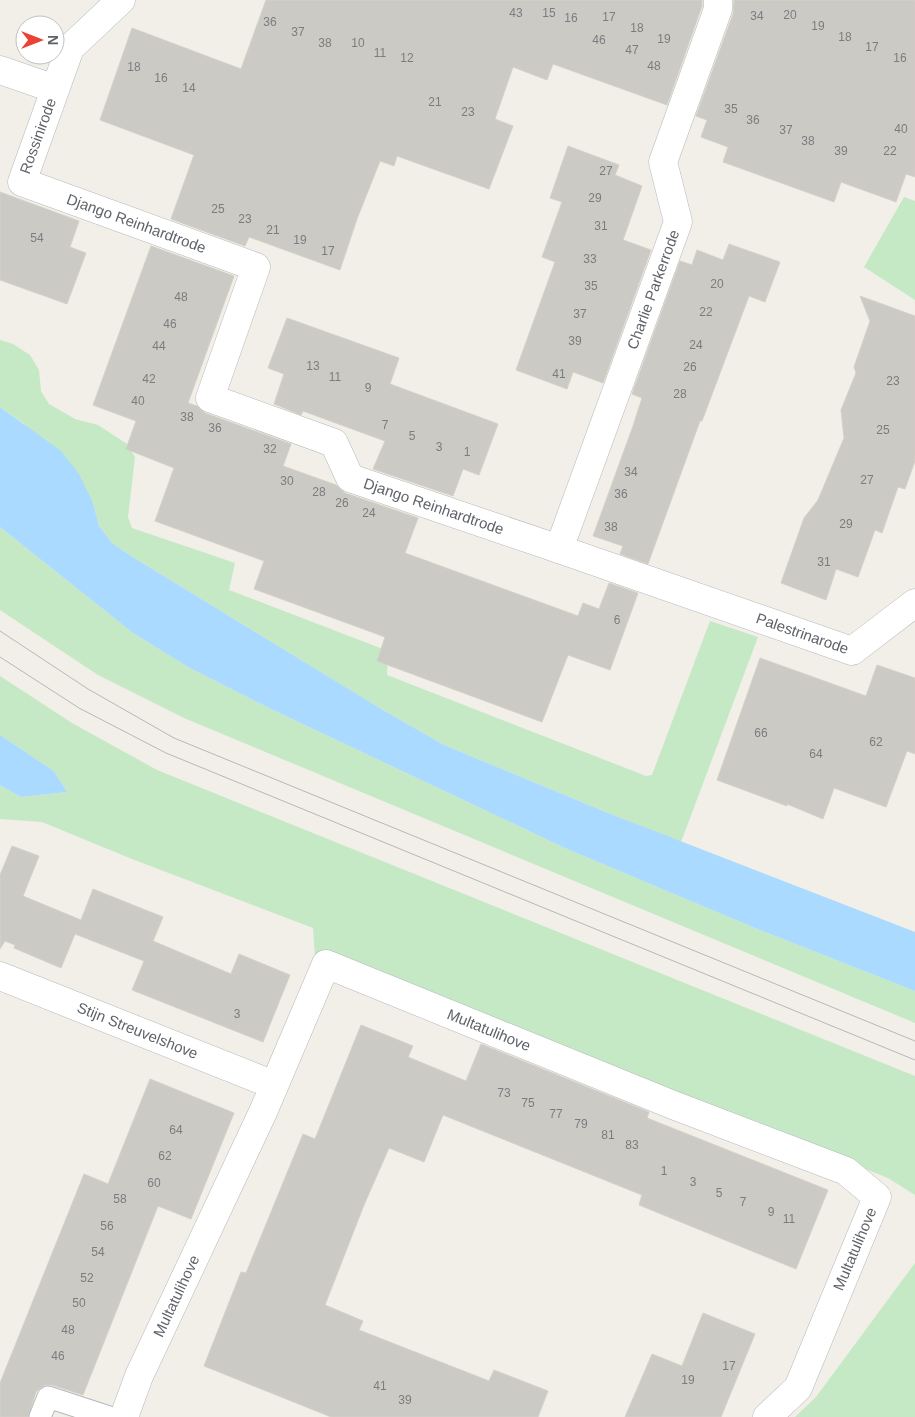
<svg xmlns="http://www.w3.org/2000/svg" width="915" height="1417" viewBox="0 0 915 1417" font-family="Helvetica,sans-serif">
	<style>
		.green { fill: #c5e8c5 }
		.water { fill: #aadaff }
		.building { fill: #cccac5; stroke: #d6d1c6 }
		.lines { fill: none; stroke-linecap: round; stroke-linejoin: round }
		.lane-casing { stroke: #b5b8bc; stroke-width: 23 }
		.street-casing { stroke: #b5b8bc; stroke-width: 29 }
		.lane { stroke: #fff; stroke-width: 21 }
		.street { stroke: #fff; stroke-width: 28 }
		.tram { stroke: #b6b7b8; stroke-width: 1 }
		.labels { text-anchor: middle; stroke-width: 4; stroke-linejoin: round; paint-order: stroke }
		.number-label { font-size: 12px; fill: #7a7d7f }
		.street-label { font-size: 15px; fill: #5f6368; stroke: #fff }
	</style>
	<rect width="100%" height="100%" fill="#f1efe8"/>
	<path class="green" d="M 904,197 L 915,201 L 915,300 L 864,267 Z
		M 0,340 L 13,344 L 30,355 L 39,370 L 41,391 L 49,404 L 75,419 L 98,425 L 127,444 L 135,457 L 128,517 L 132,528 L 235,563 L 229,590 L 388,651 L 387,675 L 646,776 L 652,775 L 710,621 L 758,637 L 681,842 L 608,813 L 444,745 L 383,710 L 131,556 L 112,543 L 99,526 L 93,503 L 23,423 L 0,407 Z
		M 0,527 L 133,633 L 188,667 L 271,709 L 567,849 L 755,928 L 915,991 L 915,1023 L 184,718 L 98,675 L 0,610 Z
		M 0,676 L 72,723 L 157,770 L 915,1076 L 915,1195 L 888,1178 L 334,955 L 315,958 L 313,928 L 132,859 L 42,822 L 0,819 L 0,785 L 21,797 L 67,792 L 54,771 L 0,735 Z
		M 915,1263 L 915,1417 L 795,1417 L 816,1397 Z"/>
	<path class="water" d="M 0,407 L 61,451 L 79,474 L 93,503 L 99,526 L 112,543 L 131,556 L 383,710 L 444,745 L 608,813 L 915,932 L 915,991 L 755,928 L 567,849 L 271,709 L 188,667 L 133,633 L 0,527 Z
		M 0,735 L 54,771 L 67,792 L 21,797 L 0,785 Z"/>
	<path class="building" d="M 266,0 L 702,0 L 702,6 L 667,105 L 553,64 L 547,80 L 513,67 L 495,119 L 513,126 L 489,189 L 397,156 L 394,166 L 380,161 L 357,219 L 340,270 L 249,237 L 245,246 L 171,219 L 194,155 L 100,120 L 132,28 L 241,69 Z
		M 734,0 L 915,0 L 915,177 L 906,174 L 896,202 L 841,182 L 834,202 L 723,162 L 728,147 L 701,137 L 707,120 L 696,116 L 733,14 Z
		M 568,146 L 619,165 L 615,175 L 642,186 L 623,240 L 651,250 L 603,383 L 573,372 L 567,389 L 516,370 L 555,262 L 542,257 L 562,202 L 550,198 Z
		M 0,192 L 79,221 L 70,247 L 86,253 L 67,304 L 0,280 Z
		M 729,244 L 780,262 L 765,302 L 749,296 L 702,421 L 700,421 L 648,564 L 620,554 L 623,546 L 593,536 L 633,426 L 642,398 L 632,394 L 680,261 L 692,265 L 697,250 L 723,260 Z
		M 151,246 L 234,276 L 188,403 L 197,406 L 205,413 L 291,444 L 283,466 L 336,485 L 345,493 L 418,518 L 405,553 L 578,616 L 583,603 L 599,609 L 609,583 L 638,593 L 610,670 L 568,655 L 542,722 L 377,661 L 385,637 L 254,589 L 264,561 L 155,521 L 174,468 L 126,449 L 136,421 L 93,405 Z
		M 860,296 L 915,316 L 915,461 L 905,489 L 898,487 L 882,533 L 875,530 L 858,577 L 836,569 L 826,600 L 781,583 L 804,518 L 818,500 L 844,438 L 841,410 L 856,373 L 854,367 L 870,321 Z
		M 287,318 L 399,358 L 390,384 L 498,424 L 479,475 L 463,469 L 453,496 L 373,469 L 385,441 L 303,411 L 301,415 L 274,404 L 284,374 L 268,368 Z
		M 760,658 L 866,696 L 877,665 L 915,678 L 915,754 L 907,751 L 886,807 L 834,788 L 823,819 L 787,804 L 787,806 L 717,780 Z
		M 12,846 L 39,856 L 23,896 L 81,920 L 93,889 L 163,917 L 153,941 L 231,974 L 239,954 L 290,975 L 263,1042 L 132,990 L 144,961 L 75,934 L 61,968 L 14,948 L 15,945 L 5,941 L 0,949 L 0,875 Z
		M 361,1025 L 413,1046 L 408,1057 L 466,1081 L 481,1044 L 649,1112 L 647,1118 L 828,1190 L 796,1269 L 639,1205 L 642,1195 L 443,1115 L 424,1162 L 389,1148 L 364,1205 L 325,1305 L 363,1321 L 359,1330 L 489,1381 L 494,1370 L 548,1391 L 538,1417 L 331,1417 L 204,1366 L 241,1272 L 246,1273 L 303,1134 L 315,1139 Z
		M 150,1079 L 234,1113 L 191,1219 L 158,1206 L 83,1395 L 52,1385 L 45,1385 L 40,1388 L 36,1392 L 28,1417 L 0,1417 L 0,1383 L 84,1174 L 108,1184 Z
		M 703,1313 L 755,1334 L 721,1417 L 625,1417 L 652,1354 L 682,1366 Z"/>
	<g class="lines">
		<g class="lane-casing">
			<path id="lane" d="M 40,1417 L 48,1397 L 109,1417"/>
		</g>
		<g class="street-casing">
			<g id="street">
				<path id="s1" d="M 121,0 L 70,48 L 22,182 L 256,267 L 210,398 L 334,443 L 350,478 L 559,549 L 852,651 L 915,603"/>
				<path d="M 0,70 L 55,89"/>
				<path id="s2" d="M 559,549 L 678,222 L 663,162 L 718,9 L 718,0"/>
				<path id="s3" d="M 0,976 L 274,1085"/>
				<path id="s4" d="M 124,1417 L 139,1376 L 263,1112 L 326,964 L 673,1105 L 846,1171 L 877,1197 L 798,1388 L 767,1417"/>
			</g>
		</g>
		<use href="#lane" class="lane"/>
		<use href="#street" class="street"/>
		<path class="tram" d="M 0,631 L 88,689 L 174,738 L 915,1041
			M 0,657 L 79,708 L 166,753 L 915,1060"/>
	</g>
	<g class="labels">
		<g class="number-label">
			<text x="516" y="17">43</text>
			<text x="549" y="17">15</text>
			<text x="790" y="19">20</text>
			<text x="757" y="20">34</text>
			<text x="609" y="21">17</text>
			<text x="571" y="22">16</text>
			<text x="270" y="26">36</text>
			<text x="818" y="30">19</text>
			<text x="637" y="32">18</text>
			<text x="298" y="36">37</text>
			<text x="845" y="41">18</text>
			<text x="664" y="43">19</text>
			<text x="599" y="44">46</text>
			<text x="325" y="47">38</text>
			<text x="358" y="47">10</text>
			<text x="872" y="51">17</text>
			<text x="632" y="54">47</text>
			<text x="380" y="57">11</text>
			<text x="407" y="62">12</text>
			<text x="900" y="62">16</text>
			<text x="654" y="70">48</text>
			<text x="134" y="71">18</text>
			<text x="161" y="82">16</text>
			<text x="189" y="92">14</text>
			<text x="435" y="106">21</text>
			<text x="731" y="113">35</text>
			<text x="468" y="116">23</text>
			<text x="753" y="124">36</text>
			<text x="901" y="133">40</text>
			<text x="786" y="134">37</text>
			<text x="808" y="145">38</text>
			<text x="841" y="155">39</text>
			<text x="890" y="155">22</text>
			<text x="606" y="175">27</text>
			<text x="595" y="202">29</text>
			<text x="218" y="213">25</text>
			<text x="245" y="223">23</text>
			<text x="601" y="230">31</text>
			<text x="273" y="234">21</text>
			<text x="37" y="242">54</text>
			<text x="300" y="244">19</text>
			<text x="328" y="255">17</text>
			<text x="590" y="263">33</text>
			<text x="717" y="288">20</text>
			<text x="591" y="290">35</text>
			<text x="181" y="301">48</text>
			<text x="706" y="316">22</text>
			<text x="580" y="318">37</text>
			<text x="170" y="328">46</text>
			<text x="575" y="345">39</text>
			<text x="696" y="349">24</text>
			<text x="159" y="350">44</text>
			<text x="313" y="370">13</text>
			<text x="690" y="371">26</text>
			<text x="559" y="378">41</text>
			<text x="335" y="381">11</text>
			<text x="149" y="383">42</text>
			<text x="893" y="385">23</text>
			<text x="368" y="392">9</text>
			<text x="680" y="398">28</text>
			<text x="138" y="405">40</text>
			<text x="187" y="421">38</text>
			<text x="385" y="429">7</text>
			<text x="215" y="432">36</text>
			<text x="883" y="434">25</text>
			<text x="412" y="440">5</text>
			<text x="439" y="451">3</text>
			<text x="270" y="453">32</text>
			<text x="467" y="456">1</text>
			<text x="631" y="476">34</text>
			<text x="867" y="484">27</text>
			<text x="287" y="485">30</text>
			<text x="319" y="496">28</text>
			<text x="621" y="498">36</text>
			<text x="342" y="507">26</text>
			<text x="369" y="517">24</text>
			<text x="846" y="528">29</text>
			<text x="611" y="531">38</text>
			<text x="824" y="566">31</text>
			<text x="617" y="624">6</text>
			<text x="761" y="737">66</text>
			<text x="876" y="746">62</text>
			<text x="816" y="758">64</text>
			<text x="237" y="1018">3</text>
			<text x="504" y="1097">73</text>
			<text x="528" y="1107">75</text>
			<text x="556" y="1118">77</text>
			<text x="581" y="1128">79</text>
			<text x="176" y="1134">64</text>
			<text x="608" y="1139">81</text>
			<text x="632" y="1149">83</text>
			<text x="165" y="1160">62</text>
			<text x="664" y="1175">1</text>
			<text x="693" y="1186">3</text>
			<text x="154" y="1187">60</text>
			<text x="719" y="1197">5</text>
			<text x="120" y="1203">58</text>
			<text x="743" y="1206">7</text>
			<text x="771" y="1216">9</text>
			<text x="789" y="1223">11</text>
			<text x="107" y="1230">56</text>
			<text x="98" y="1256">54</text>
			<text x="87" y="1282">52</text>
			<text x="79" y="1307">50</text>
			<text x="68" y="1334">48</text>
			<text x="58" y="1360">46</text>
			<text x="729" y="1370">17</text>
			<text x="688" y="1384">19</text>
			<text x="380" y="1390">41</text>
			<text x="405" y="1404">39</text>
		</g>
		<g class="street-label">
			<text transform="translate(38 136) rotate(-70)" y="5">Rossinirode</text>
			<text dy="5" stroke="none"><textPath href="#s1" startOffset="334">Django Reinhardtrode</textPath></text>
			<text dy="5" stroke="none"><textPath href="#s2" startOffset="276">Charlie Parkerrode</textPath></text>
			<text dy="5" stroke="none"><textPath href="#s1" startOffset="859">Django Reinhardtrode</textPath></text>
			<text dy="5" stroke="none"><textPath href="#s1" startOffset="1249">Palestrinarode</textPath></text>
			<text dy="5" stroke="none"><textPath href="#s3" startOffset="148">Stijn Streuvelshove</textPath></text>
			<text dy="5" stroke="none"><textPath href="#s4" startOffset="672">Multatulihove</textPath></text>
			<text transform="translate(855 1249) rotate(-67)" y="5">Multatulihove</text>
			<text dy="5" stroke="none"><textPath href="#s4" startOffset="132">Multatulihove</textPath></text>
		</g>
	</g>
	<g transform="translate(40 40) rotate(90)"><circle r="24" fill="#ffffff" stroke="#bfc1c3"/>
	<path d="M0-4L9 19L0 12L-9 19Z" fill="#ea4335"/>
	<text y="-8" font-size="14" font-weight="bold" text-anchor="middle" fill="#5f6368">N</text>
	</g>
</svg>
